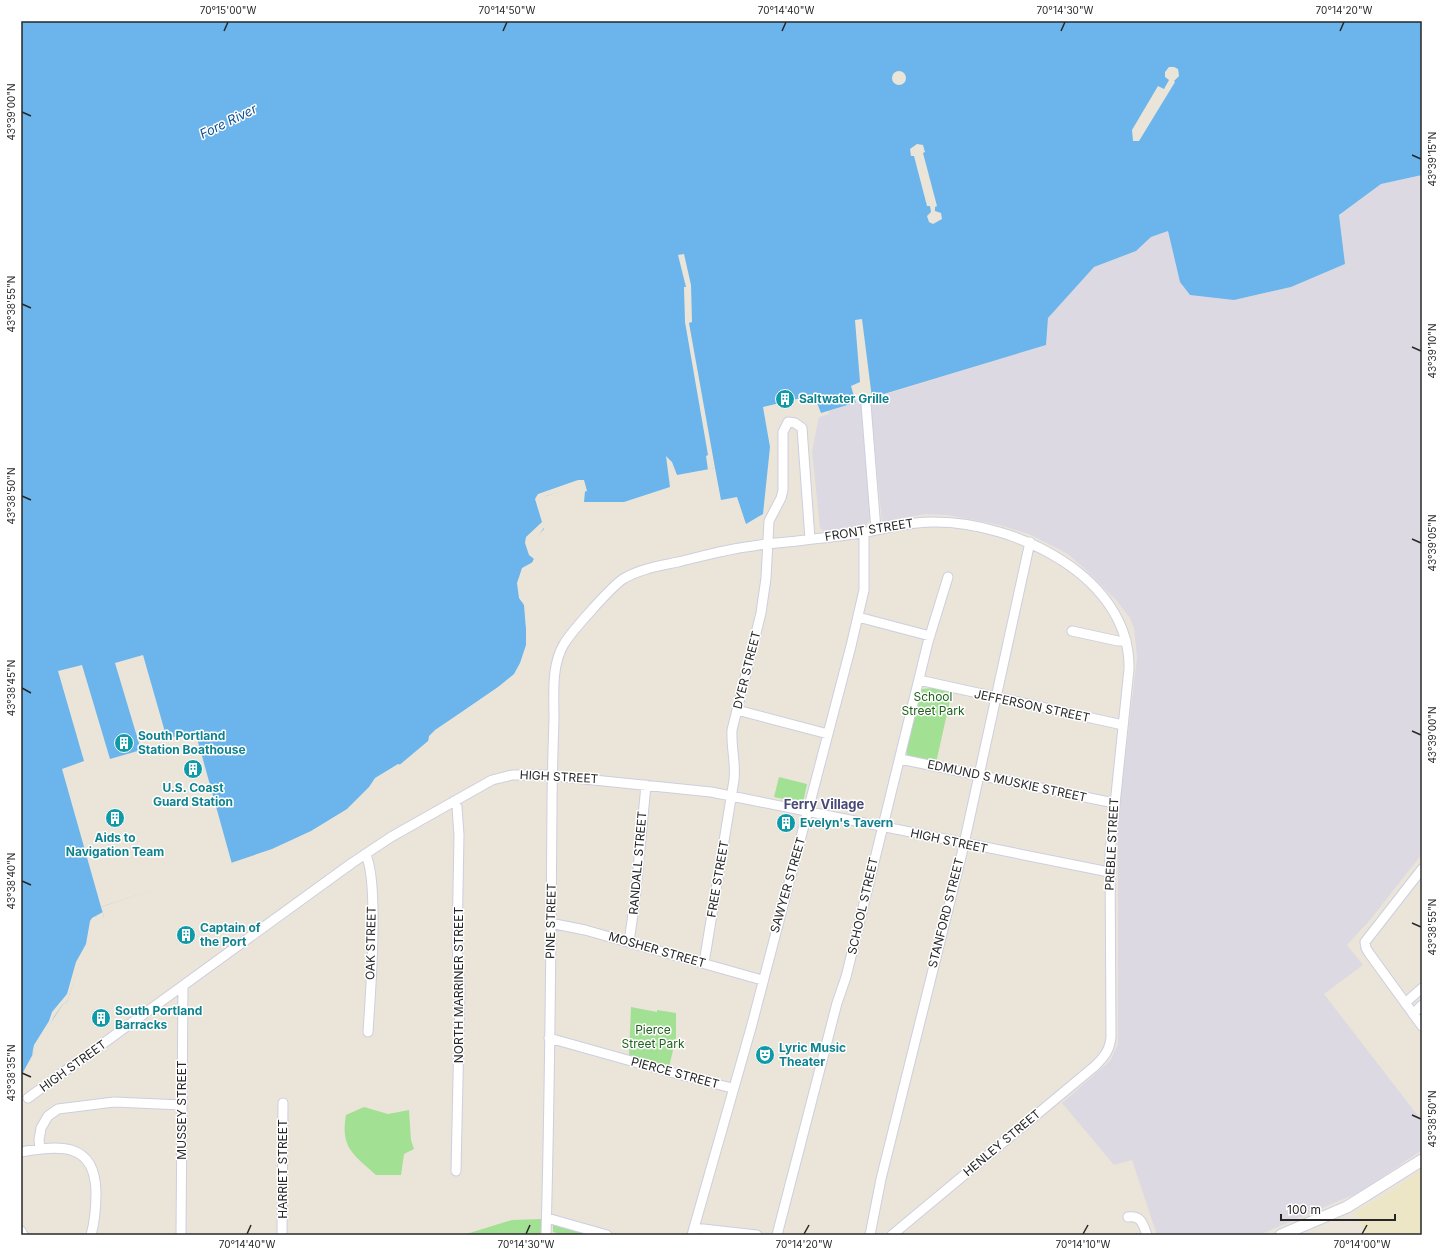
<svg xmlns="http://www.w3.org/2000/svg" width="1443" height="1256" viewBox="0 0 1443 1256" font-family="Inter,sans-serif">
	<style>
		.industrial { fill: #ddd9e2 }
		.education { fill: #ece6c7 }
		.green { fill: #a2e094 }
		.water { fill: #6bb5ec }
		.pier { fill: #eae5d8 }
		.lines { fill: none; stroke-linecap: round; stroke-linejoin: round }
		.minor-casing { stroke: #cdcee0; stroke-width: 11 }
		.tertiary-casing { stroke: #cdcee0; stroke-width: 13 }
		.minor { stroke: #fff; stroke-width: 9 }
		.tertiary { stroke: #fff; stroke-width: 11 }
		.ticks { fill: none; stroke: #272727; stroke-width: 1.5 }
		.labels { text-anchor: middle; stroke-width: 3; stroke-linejoin: round; paint-order: stroke }
		.culture-label { font-size: 12px; font-weight: bold; fill: #0d838f; stroke: #fff; text-anchor: start }
		.street-label { font-size: 12px; fill: #272727; stroke: #fff }
		.park-label { font-size: 12px; fill: #1d611a; stroke: #fff }
		.water-label { font-size: 13px; font-style: italic; fill: #0f5093; stroke: #fff }
		.neighbourhood-label { font-size: 13px; font-weight: bold; fill: #494976; stroke: #fff }
		.neatline { fill: none; stroke: #272727; stroke-width: 1.5 }
		.ticks-label { font-size: 10px; text-anchor: middle; fill: #272727 }
	</style>
	<rect width="100%" height="100%" fill="#eae5d8"/>
	<path class="industrial" d="M 1422,175 L 1422,854 L 1370,920 L 1347,945 L 1363,965 L 1324,994 L 1422,1121 L 1422,1150 L 1360,1192 L 1259,1235 L 1157,1235 L 1132,1160 L 1114,1165 L 1062,1103 L 1110,1061 L 1118,1044 L 1118,822 L 1137,657 L 1134,629 L 1130,618 L 1116,600 L 1086,570 L 1068,554 L 1029,534 L 996,524 L 947,515 L 925,514 L 882,522 L 870,399 L 1046,345 L 1048,318 L 1094,267 L 1136,251 L 1151,237 L 1168,231 L 1180,282 L 1234,300 L 1291,287 L 1345,264 L 1339,215 L 1381,184 Z
		M 860,390 L 872,518 L 866,525 L 824,532 L 820,528 L 812,451 L 819,417 L 829,414 L 829,411 L 856,403 Z"/>
	<path class="education" d="M 1422,1169 L 1422,1235 L 1366,1235 L 1355,1212 L 1390,1192 Z"/>
	<path class="green" d="M 934,688 L 952,691 L 936,763 L 908,757 L 906,752 L 920,693 L 921,689 Z
		M 779,777 L 807,784 L 803,803 L 774,797 Z
		M 631,1007 L 657,1012 L 657,1010 L 676,1013 L 676,1038 L 669,1067 L 629,1055 Z
		M 364,1107 L 388,1114 L 409,1110 L 411,1140 L 414,1149 L 404,1154 L 401,1175 L 376,1175 C 354,1155 340,1148 346,1115 Z
		M 542,1219 L 541,1235 L 463,1235 L 512,1220 Z
		M 553,1225 L 590,1235 L 564,1235 L 553,1232 Z"/>
	<path class="water" d="M 21,21 L 1422,21 L 1422,175 L 1381,184 L 1339,215 L 1345,264 L 1291,287 L 1234,300 L 1190,295 L 1180,282 L 1168,231 L 1151,237 L 1136,251 L 1094,267 L 1048,318 L 1046,345 L 821,413 L 814,395 L 763,407 L 770,447 L 763,514 L 746,524 L 737,497 L 721,500 L 715,468 L 677,475 L 672,462 L 666,456 L 670,487 L 624,502 L 584,502 L 585,491 L 583,484 L 540,498 L 544,529 L 534,540 L 531,547 L 536,555 L 524,578 L 527,650 L 517,674 L 465,710 L 347,809 L 311,831 L 272,849 L 101,907 L 104,916 L 94,924 L 81,959 L 67,1002 L 63,1004 L 46,1030 L 21,1076 Z"/>
	<path class="pier" d="M 1169,67 L 1174,67 L 1178,69 L 1179,76 L 1174,81 L 1175,82 L 1139,141 L 1133,141 L 1132,130 L 1158,86 L 1164,89 L 1169,80 L 1165,77 L 1165,72 Z
		M892 78a7 7 0 1 1 14 0a7 7 0 1 1-14 0Z
		M 917,144 L 923,145 L 925,152 L 923,153 L 937,206 L 935,207 L 935,211 L 941,213 L 942,219 L 933,224 L 929,222 L 927,216 L 931,212 L 930,206 L 927,206 L 914,156 L 911,156 L 910,149 Z
		M 684,254 L 691,285 L 692,322 L 689,323 L 715,468 L 708,470 L 706,456 L 708,455 L 685,322 L 684,287 L 686,287 L 678,255 Z
		M 862,319 L 872,398 L 856,403 L 851,386 L 860,382 L 855,320 Z
		M 578,480 L 584,480 L 587,491 L 584,492 L 582,486 L 546,496 L 542,499 L 546,525 L 534,542 L 533,547 L 538,555 L 538,565 L 526,579 L 529,603 L 529,650 L 527,663 L 519,676 L 492,696 L 467,711 L 428,743 L 429,736 L 435,730 L 497,688 L 514,674 L 520,663 L 526,645 L 526,629 L 524,605 L 519,598 L 517,583 L 522,568 L 533,562 L 534,559 L 529,555 L 525,543 L 526,537 L 542,522 L 535,499 L 538,494 Z
		M 143,655 L 167,739 L 195,731 L 232,864 L 101,907 L 62,769 L 84,761 L 58,671 L 82,665 L 110,759 L 141,750 L 115,663 Z
		M 398,764 L 401,765 L 349,809 L 348,808 L 369,787 L 375,778 Z
		M 103,912 L 104,916 L 96,925 L 81,961 L 67,1002 L 63,1004 L 54,1017 L 41,1043 L 32,1055 L 34,1045 L 49,1021 L 52,1012 L 67,994 L 76,962 L 86,944 L 90,921 L 92,918 Z"/>
	<g class="lines">
		<g class="minor-casing">
			<path id="minor" d="M 866,404 L 876,530
				M 858,617 L 930,636
				M 1072,631 L 1118,641 L 1126,640
				M 919,680 L 1123,725
				M 737,710 L 828,734
				M 900,759 L 1114,803
				M 454,801 L 457,807 L 459,835 L 457,946 L 460,988 L 456,1171
				M 365,854 C 380,877 370,1000 368,1032
				M 1422,869 L 1365,942 L 1366,948 L 1369,953 L 1422,1026
				M 550,923 L 585,930 L 762,980
				M 629,942 L 635,900 L 646,785
				M 704,963 L 734,780 C 736,763 731,748 732,730 L 761,613 L 766,578 L 769,521 L 781,498 L 783,490 L 783,432 L 788,422 L 795,423 L 802,428 L 810,539
				M 1405,1003 L 1422,988
				M 1413,1014 L 1422,1005
				M 549,1038 L 681,1075 L 732,1088
				M 28,1098 L 352,863 L 391,837 L 492,780 L 512,775 L 545,775 L 711,792 L 1109,872
				M 40,1149 L 39,1140 L 41,1128 L 48,1116 L 58,1109 L 114,1102 L 182,1105
				M 21,1152 C 60,1145 95,1142 96,1192 C 96,1207 95,1221 91,1235
				M 1128,1217 C 1141,1215 1143,1224 1147,1235
				M 547,1218 L 607,1235
				M 694,1228 L 757,1235
				M 21,1231 L 23,1235
				M 181,1235 L 183,986
				M 282,1235 L 283,1103
				M 546,1235 C 550,1093 551,951 552,808 C 552,779 553,749 554,719 C 554,696 551,665 564,644 C 571,632 612,586 623,579 C 639,569 660,566 678,562 C 703,556 727,549 753,546 C 767,543 782,543 797,541 C 820,538 844,536 866,532 C 889,528 912,521 935,522 C 1015,522 1131,577 1129,669 L 1110,853 L 1111,1037 C 1110,1050 1104,1057 1095,1066 L 892,1235
				M 692,1235 L 751,1028 L 851,646 L 864,590 L 864,533
				M 777,1235 L 837,1003 L 846,977 L 928,642 L 948,577
				M 870,1235 L 881,1179 L 962,853 L 1030,542"/>
		</g>
		<g class="tertiary-casing">
			<path id="tertiary" d="M 1281,1235 L 1347,1207 L 1422,1160"/>
		</g>
		<use href="#minor" class="minor"/>
		<use href="#tertiary" class="tertiary"/>
	</g>
	<path class="ticks" d="M 224,31 L 228,22M 503,31 L 507,22M 782,31 L 786,22M 1061,31 L 1065,22M 1340,31 L 1344,22M 22,112 L 31,116M 1412,155 L 1421,159M 22,304 L 31,308M 1412,347 L 1421,351M 22,496 L 31,500M 1412,539 L 1421,543M 22,688 L 31,693M 1412,731 L 1421,735M 22,881 L 31,885M 1412,923 L 1421,927M 22,1073 L 31,1077M 1412,1115 L 1421,1119M 247,1234 L 251,1225M 526,1234 L 530,1225M 804,1234 L 809,1225M 1083,1234 L 1088,1225M 1362,1234 L 1367,1225"/>
	<defs>
		<g id="building-disc" transform="scale(1)"><circle r="9.5" fill="#0f9aa8" stroke="#fff"/><path d="M-4-6H4V6H1V3H-1V6H-4ZM-2.5-4.3h1.7v1.8h-1.7ZM.8-4.3h1.7v1.8H.8ZM-2.5-1h1.7V.8h-1.7ZM.8-1h1.7V.8H.8Z" fill="#fff"/></g>
		<g id="theatre-disc" transform="scale(1)"><circle r="9.5" fill="#0f9aa8" stroke="#fff"/><path d="M-5-5.5Q0-4 5-5.5V0Q5 5 0 6Q-5 5-5 0ZM-3.3-2.5H-1v1.5H-3.3ZM1-2.5H3.3v1.5H1ZM-2.8 1Q0 5.5 2.8 1Z" fill="#fff"/></g>
	</defs>
	<g fill-rule="evenodd">
		<use href="#building-disc" x="785" y="399"/>
		<use href="#building-disc" x="124" y="743"/>
		<use href="#building-disc" x="193" y="769"/>
		<use href="#building-disc" x="115" y="818"/>
		<use href="#building-disc" x="786" y="823"/>
		<use href="#building-disc" x="186" y="935"/>
		<use href="#building-disc" x="101" y="1018"/>
		<use href="#theatre-disc" x="765" y="1055"/>
	</g>
	<g class="labels">
		<g class="culture-label">
			<text x="799" y="403">Saltwater Grille</text>
			<text x="138" y="740">South Portland<tspan x="138" dy="14">Station Boathouse</tspan></text>
			<text x="193" y="792" text-anchor="middle">U.S. Coast<tspan x="193" dy="14">Guard Station</tspan></text>
			<text x="800" y="827">Evelyn's Tavern</text>
			<text x="115" y="842" text-anchor="middle">Aids to<tspan x="115" dy="14">Navigation Team</tspan></text>
			<text x="200" y="932">Captain of<tspan x="200" dy="14">the Port</tspan></text>
			<text x="115" y="1015">South Portland<tspan x="115" dy="14">Barracks</tspan></text>
			<text x="779" y="1052">Lyric Music<tspan x="779" dy="14">Theater</tspan></text>
		</g>
		<g class="street-label">
			<text transform="translate(869 530) rotate(-9)" y="4">FRONT STREET</text>
			<text transform="translate(747 670) rotate(-76)" y="4">DYER STREET</text>
			<text transform="translate(1032 706) rotate(12)" y="4">JEFFERSON STREET</text>
			<text transform="translate(559 777) rotate(3)" y="4">HIGH STREET</text>
			<text transform="translate(1007 781) rotate(12)" y="4">EDMUND S MUSKIE STREET</text>
			<text transform="translate(949 841) rotate(12)" y="4">HIGH STREET</text>
			<text transform="translate(1112 844) rotate(-87)" y="4">PREBLE STREET</text>
			<text transform="translate(638 863) rotate(-85)" y="4">RANDALL STREET</text>
			<text transform="translate(718 879) rotate(-80)" y="4">FREE STREET</text>
			<text transform="translate(788 885) rotate(-74)" y="4">SAWYER STREET</text>
			<text transform="translate(863 906) rotate(-77)" y="4">SCHOOL STREET</text>
			<text transform="translate(946 913) rotate(-76)" y="4">STANFORD STREET</text>
			<text transform="translate(551 921) rotate(-89)" y="4">PINE STREET</text>
			<text transform="translate(371 943) rotate(-89)" y="4">OAK STREET</text>
			<text transform="translate(657 950) rotate(16)" y="4">MOSHER STREET</text>
			<text transform="translate(459 985) rotate(-90)" y="4">NORTH MARRINER STREET</text>
			<text transform="translate(73 1066) rotate(-36)" y="4">HIGH STREET</text>
			<text transform="translate(675 1073) rotate(15)" y="4">PIERCE STREET</text>
			<text transform="translate(182 1110) rotate(-90)" y="4">MUSSEY STREET</text>
			<text transform="translate(1002 1143) rotate(-40)" y="4">HENLEY STREET</text>
			<text transform="translate(283 1169) rotate(-90)" y="4">HARRIET STREET</text>
		</g>
		<g class="park-label">
			<text x="933" y="701">School<tspan x="933" dy="14">Street Park</tspan></text>
			<text x="653" y="1034">Pierce<tspan x="653" dy="14">Street Park</tspan></text>
		</g>
		<g class="water-label">
			<text transform="translate(228 121) rotate(-26)" y="5">Fore River</text>
		</g>
		<g class="neighbourhood-label">
			<text x="824" y="809">Ferry Village</text>
		</g>
	</g>
	<rect width="1443" height="1256" fill="none" stroke="#ffffff" stroke-width="44"/>
	<path d="M1281 1214v6h114v-6" fill="none" stroke="#272727" stroke-width="2"/>
	<text x="1287" y="1214" font-size="12" fill="#272727" stroke="#ffffff" stroke-width="3" paint-order="stroke">100 m</text>
	<rect x="22" y="22" width="1399" height="1212" class="neatline"/>
	<g class="ticks-label">
		<text x="228" y="14">70°15'00"W</text>
		<text x="507" y="14">70°14'50"W</text>
		<text x="786" y="14">70°14'40"W</text>
		<text x="1065" y="14">70°14'30"W</text>
		<text x="1344" y="14">70°14'20"W</text>
		<text transform="translate(11 112) rotate(-90)" y="4">43°39'00"N</text>
		<text transform="translate(1432 159) rotate(-90)" y="4">43°39'15"N</text>
		<text transform="translate(11 304) rotate(-90)" y="4">43°38'55"N</text>
		<text transform="translate(1432 351) rotate(-90)" y="4">43°39'10"N</text>
		<text transform="translate(11 496) rotate(-90)" y="4">43°38'50"N</text>
		<text transform="translate(1432 543) rotate(-90)" y="4">43°39'05"N</text>
		<text transform="translate(11 688) rotate(-90)" y="4">43°38'45"N</text>
		<text transform="translate(1432 735) rotate(-90)" y="4">43°39'00"N</text>
		<text transform="translate(11 881) rotate(-90)" y="4">43°38'40"N</text>
		<text transform="translate(1432 927) rotate(-90)" y="4">43°38'55"N</text>
		<text transform="translate(11 1073) rotate(-90)" y="4">43°38'35"N</text>
		<text transform="translate(1432 1119) rotate(-90)" y="4">43°38'50"N</text>
		<text x="247" y="1248">70°14'40"W</text>
		<text x="526" y="1248">70°14'30"W</text>
		<text x="804" y="1248">70°14'20"W</text>
		<text x="1083" y="1248">70°14'10"W</text>
		<text x="1362" y="1248">70°14'00"W</text>
	</g>
</svg>
